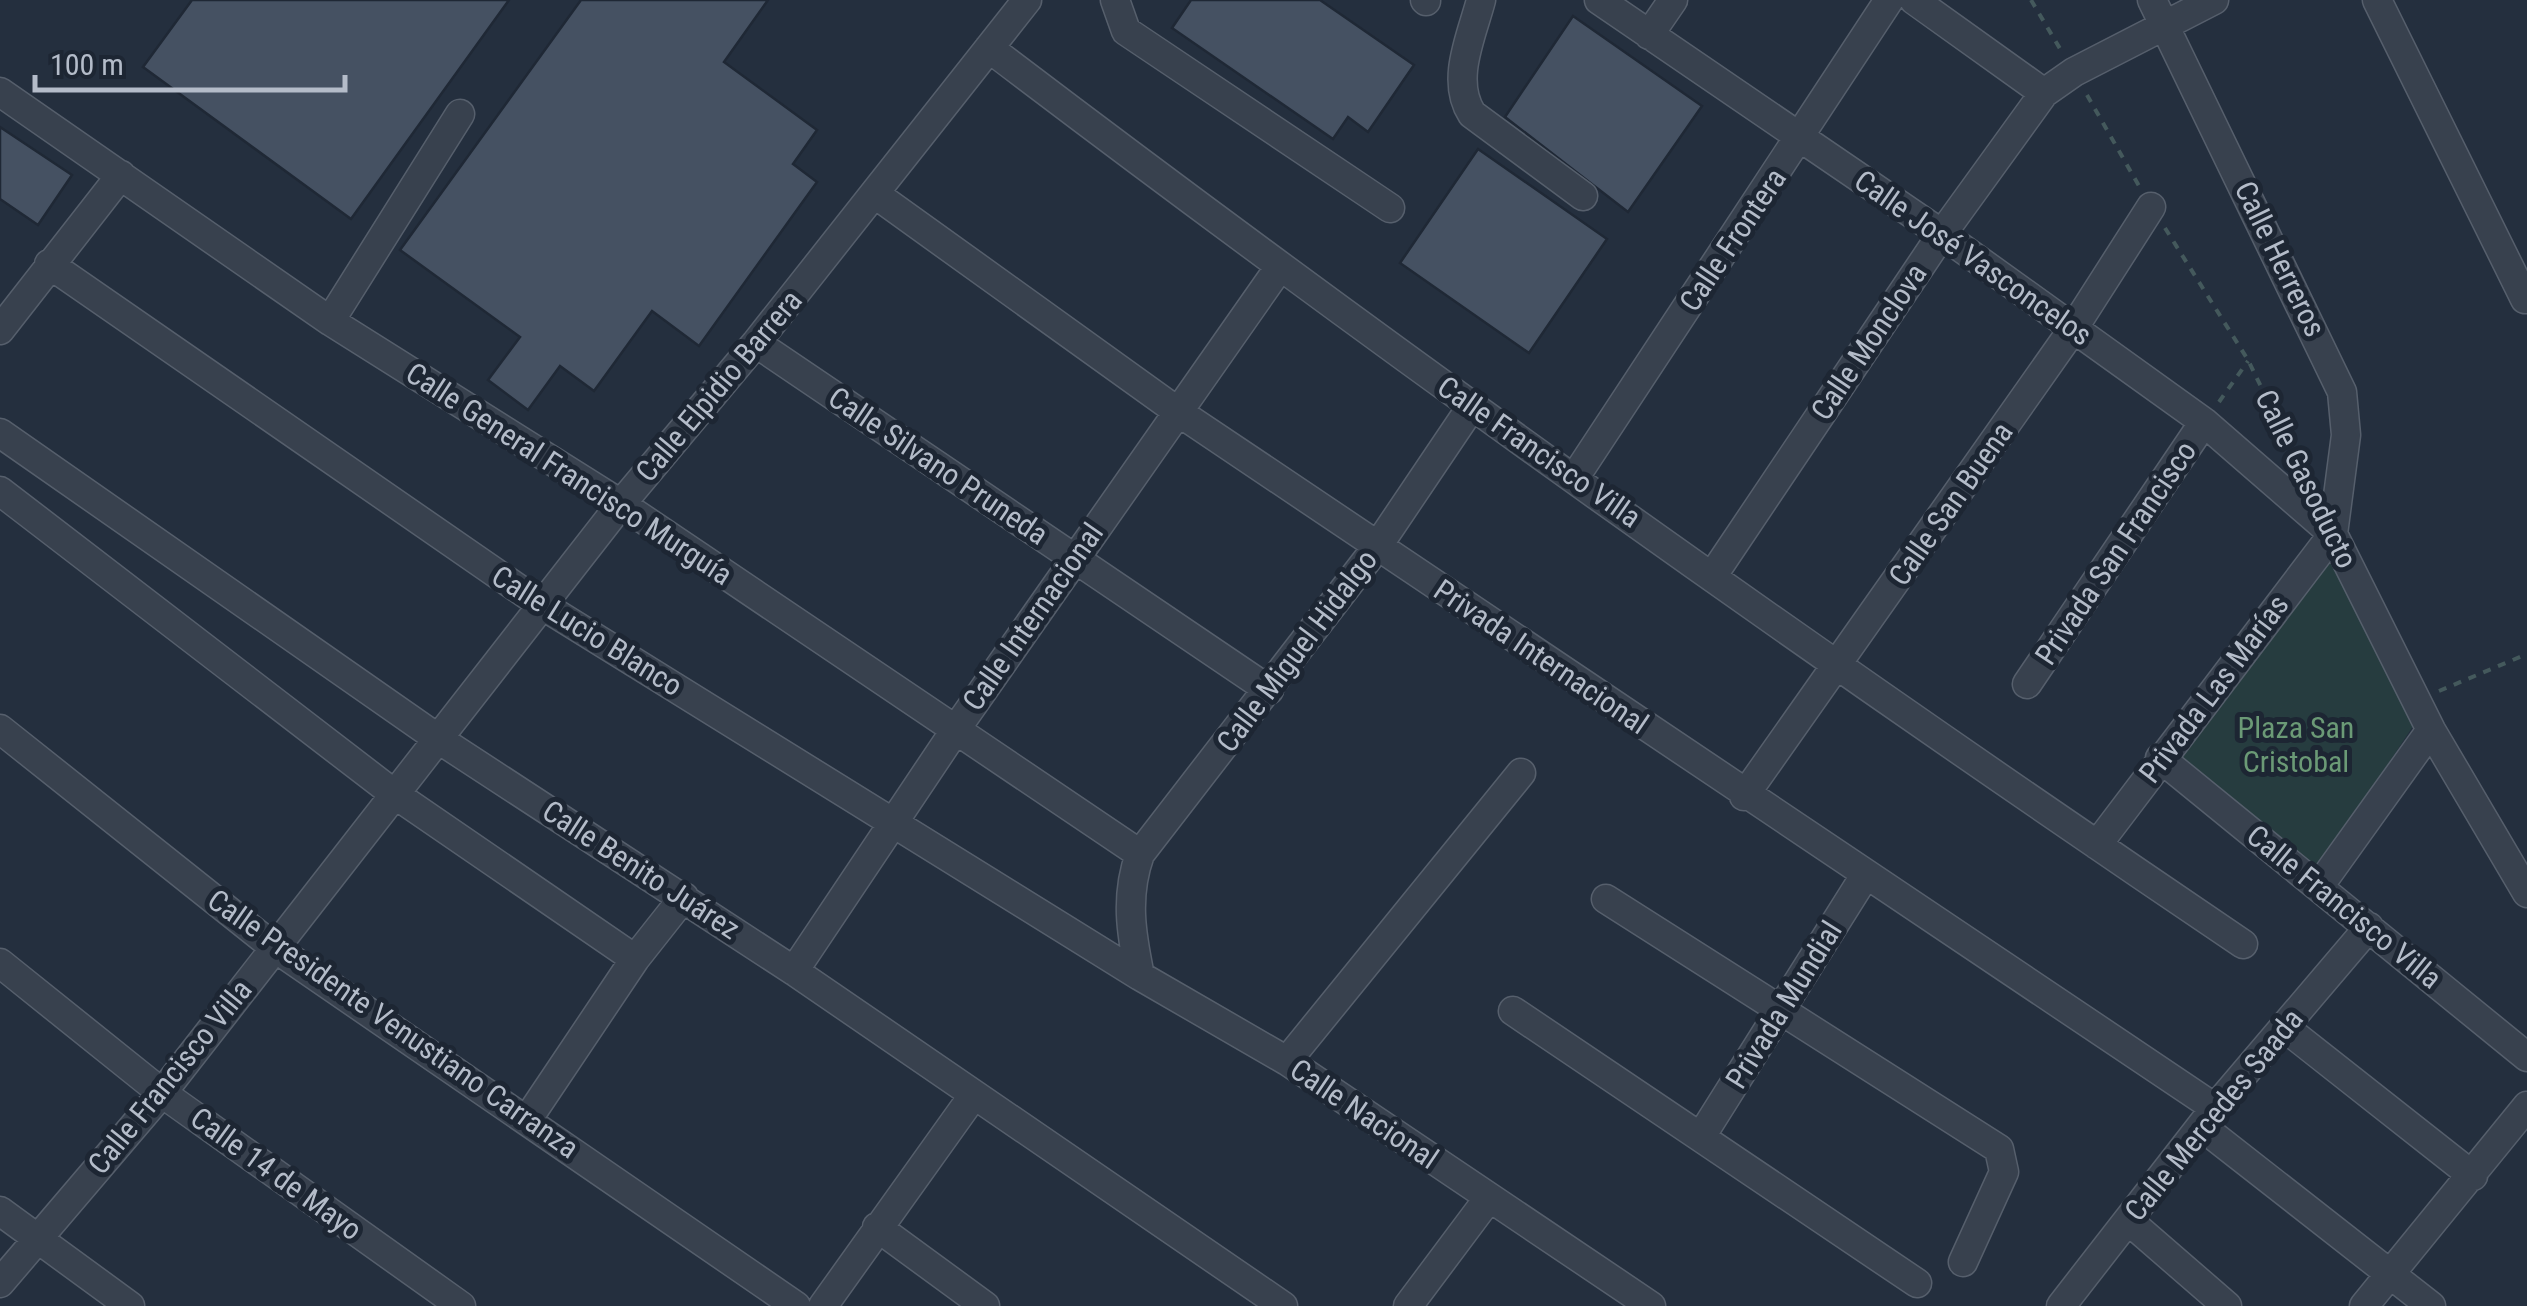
<svg xmlns="http://www.w3.org/2000/svg" width="2527" height="1306" viewBox="0 0 2527 1306" font-family="'Roboto Condensed',sans-serif">
	<style>
		.green { fill: #263c3f }
		.building { fill: #455162; stroke: #1f2835; stroke-width: 2.5 }
		.lines { fill: none; stroke-linecap: round; stroke-linejoin: round }
		.minor-casing { stroke: #565f6c; stroke-width: 31 }
		.path { stroke: #44595c; stroke-width: 4; stroke-dasharray: 8 8; stroke-linecap: butt }
		.minor { stroke: #38414e; stroke-width: 28 }
		.labels { text-anchor: middle; stroke-width: 10; stroke-linejoin: round; paint-order: stroke }
		.street-label { font-size: 30px; fill: #b4bcc9; stroke: #1d2633 }
		.park-label { font-size: 30px; fill: #6b9a76; stroke: #1d2633 }
	</style>
	<rect width="100%" height="100%" fill="#242f3e"/>
	<path class="green" d="M 2327,554 L 2419,717 L 2307,887 L 2170,770 Z"/>
	<path class="building" d="M 192,0 L 509,0 L 351,219 L 143,67 Z
		M 581,0 L 768,0 L 724,62 L 817,130 L 793,164 L 817,182 L 699,346 L 652,311 L 594,391 L 560,366 L 528,410 L 488,380 L 520,337 L 400,250 Z
		M 1191,0 L 1320,0 L 1414,65 L 1368,132 L 1348,117 L 1333,139 L 1172,28 Z
		M 1573,16 L 1702,106 L 1628,212 L 1505,117 Z
		M 0,127 L 72,175 L 38,225 L 0,199 Z
		M 1478,149 L 1607,239 L 1529,353 L 1400,263 Z"/>
	<g class="lines">
		<g class="minor-casing">
			<path id="minor" d="M 1115,0 L 1126,31 L 1390,208
				M 1425,0 L 1426,1
				M 1481,0 C 1472,35 1450,80 1472,114 L 1583,196
				M 1599,0 L 1942,234 L 2204,422 L 2333,534 L 2431,730 L 2527,893
				M 1914,0 L 2044,93
				M 2152,0 L 2342,392 L 2346,435 L 2333,534
				M 2377,0 L 2525,299
				M 1649,35 L 1673,0
				M 989,48 C 1398,359 1817,656 2243,944
				M 0,92 L 330,321 L 621,504 L 1140,854
				M 875,194 L 1177,411 L 2215,1108
				M 49,264 L 542,605 L 1140,976
				M 330,321 L 460,114
				M 0,330 L 121,175
				M 756,343 L 1269,690
				M 1472,406 L 1377,547 L 1140,854 C 1125,896 1131,933 1140,976 L 1287,1061 L 1651,1306
				M 0,433 L 440,740 L 794,971 L 1283,1306
				M 1575,477 L 1889,0
				M 0,491 L 393,793 L 635,959
				M 1713,575 L 1942,234 L 2044,93 L 2074,72 L 2214,0
				M 2027,684 L 2204,422
				M 0,729 L 275,948 L 796,1306
				M 2160,758 L 2527,1057
				M 1744,796 L 2073,329 L 2151,207
				M 2097,845 L 2333,534
				M 2320,885 L 2431,730
				M 1606,899 L 1999,1149 L 2004,1172 L 1963,1262
				M 0,963 L 162,1093 L 461,1306
				M 794,971 L 956,729 L 1279,268
				M 1513,1011 L 1917,1283
				M 2284,1027 L 2473,1176
				M 1287,1061 L 1521,773
				M 527,1120 L 635,959 L 684,897
				M 2201,1126 L 2431,1306
				M 1702,1135 L 1866,874
				M 0,1211 L 130,1306
				M 2129,1221 L 2227,1306
				M 877,1227 L 985,1306
				M 0,1283 L 162,1093 L 621,504 L 756,343 L 1027,0
				M 823,1306 L 973,1096
				M 1408,1306 L 1488,1199
				M 2061,1306 L 2215,1108 L 2369,927
				M 2364,1306 L 2527,1106"/>
		</g>
		<path class="path" d="M 2031,0 L 2062,52
			M 2087,95 L 2139,186
			M 2165,228 L 2248,360 L 2305,477
			M 2219,402 L 2248,361
			M 2439,691 L 2527,654"/>
		<use href="#minor" class="minor"/>
	</g>
	<g class="labels">
		<g class="street-label">
			<text transform="translate(1733 240) rotate(-56)" y="10">Calle Frontera</text>
			<text transform="translate(1973 258) rotate(35)" y="10">Calle José Vasconcelos</text>
			<text transform="translate(2280 259) rotate(64)" y="10">Calle Herreros</text>
			<text transform="translate(1869 342) rotate(-56)" y="10">Calle Monclova</text>
			<text transform="translate(719 386) rotate(-50)" y="10">Calle Elpidio Barrera</text>
			<text transform="translate(1539 452) rotate(35)" y="10">Calle Francisco Villa</text>
			<text transform="translate(938 466) rotate(34)" y="10">Calle Silvano Pruneda</text>
			<text transform="translate(569 474) rotate(33)" y="10">Calle General Francisco Murguía</text>
			<text transform="translate(2306 479) rotate(64)" y="10">Calle Gasoducto</text>
			<text transform="translate(1951 504) rotate(-55)" y="10">Calle San Buena</text>
			<text transform="translate(2116 553) rotate(-56)" y="10">Privada San Francisco</text>
			<text transform="translate(1033 617) rotate(-55)" y="10">Calle Internacional</text>
			<text transform="translate(587 631) rotate(32)" y="10">Calle Lucio Blanco</text>
			<text transform="translate(1297 651) rotate(-53)" y="10">Calle Miguel Hidalgo</text>
			<text transform="translate(1541 657) rotate(34)" y="10">Privada Internacional</text>
			<text transform="translate(2214 689) rotate(-53)" y="10">Privada Las Marías</text>
			<text transform="translate(641 870) rotate(33)" y="10">Calle Benito Juárez</text>
			<text transform="translate(2344 907) rotate(39)" y="10">Calle Francisco Villa</text>
			<text transform="translate(1784 1005) rotate(-58)" y="10">Privada Mundial</text>
			<text transform="translate(393 1024) rotate(35)" y="10">Calle Presidente Venustiano Carranza</text>
			<text transform="translate(170 1077) rotate(-51)" y="10">Calle Francisco Villa</text>
			<text transform="translate(1364 1114) rotate(34)" y="10">Calle Nacional</text>
			<text transform="translate(2214 1115) rotate(-51)" y="10">Calle Mercedes Saada</text>
			<text transform="translate(276 1174) rotate(36)" y="10">Calle 14 de Mayo</text>
		</g>
		<g class="park-label">
			<text x="2296" y="738">Plaza San<tspan x="2296" dy="34">Cristobal</tspan></text>
		</g>
	</g>
	<path d="M35 75v15h310v-15" fill="none" stroke="#b4bcc9" stroke-width="5"/>
	<text x="50" y="75" font-size="30" fill="#b4bcc9" stroke="#1d2633" stroke-width="8" paint-order="stroke">100 m</text>
</svg>
